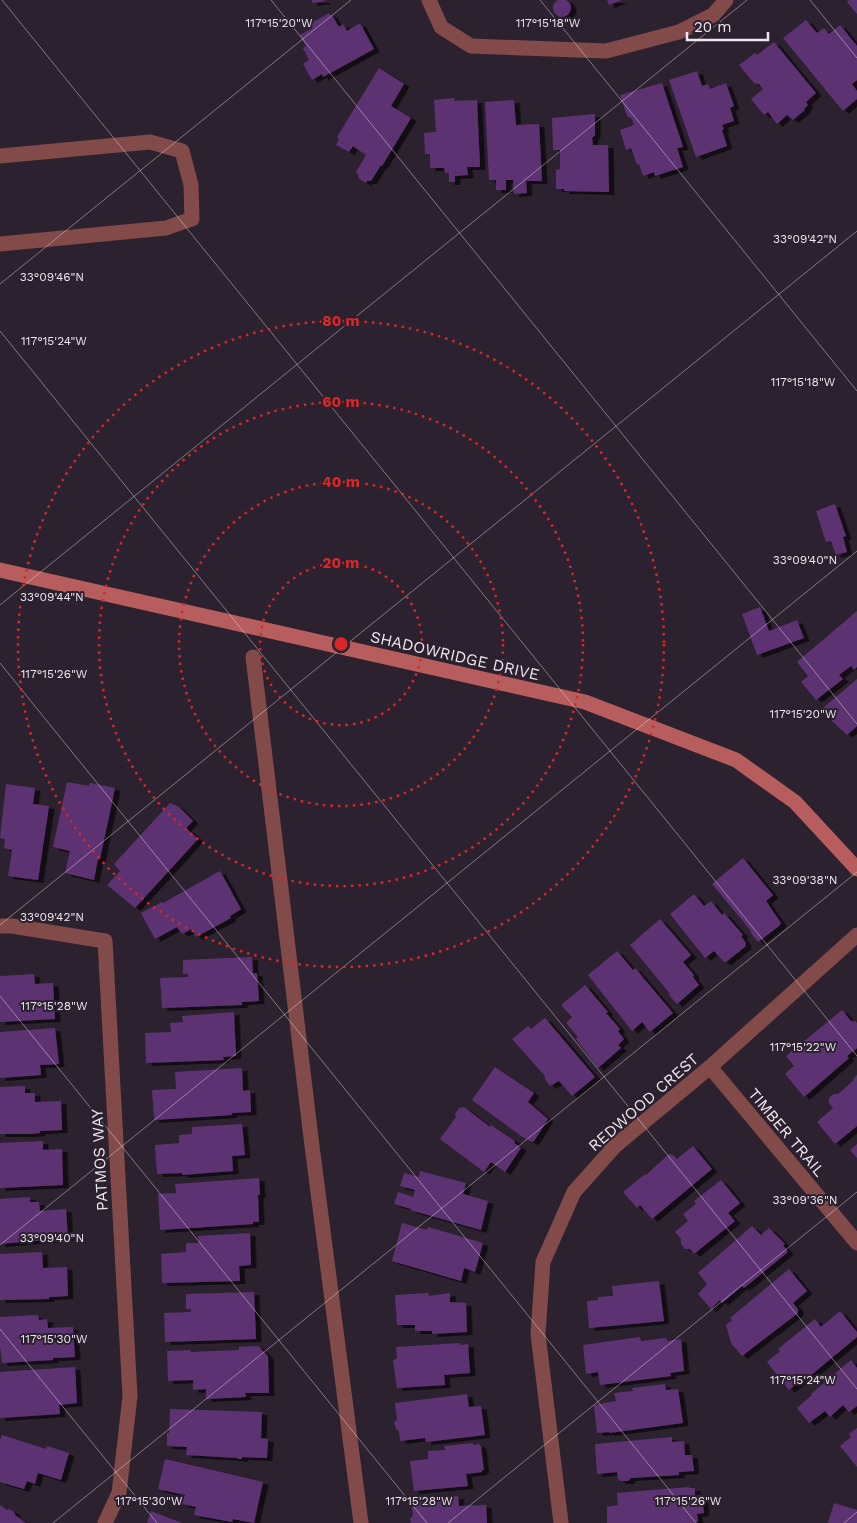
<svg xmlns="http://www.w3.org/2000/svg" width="857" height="1523" viewBox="0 0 857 1523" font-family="'Work Sans',sans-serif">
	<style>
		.building { fill: #5d3372; filter: url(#shadow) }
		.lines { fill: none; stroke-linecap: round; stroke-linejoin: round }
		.lane { stroke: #834a4a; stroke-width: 15 }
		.street { stroke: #834a4a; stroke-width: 15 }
		.secondary { stroke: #b85d5e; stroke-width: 15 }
		.ticks { fill: none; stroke: #eee6f0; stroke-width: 1; stroke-opacity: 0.45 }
		.ring { fill: none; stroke: #d62828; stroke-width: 2.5; stroke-dasharray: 2.5 5 }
		.labels { text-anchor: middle; stroke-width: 4; stroke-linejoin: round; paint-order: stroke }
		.street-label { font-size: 16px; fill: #eee6f0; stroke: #2c212e }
		.ticks-label { font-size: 12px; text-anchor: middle; fill: #eee6f0; stroke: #2c212e; stroke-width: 4; stroke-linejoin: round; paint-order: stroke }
		.centre { fill: #d62828; stroke: #2c212e; stroke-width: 2.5 }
		.ring-label { font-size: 15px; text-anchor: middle; font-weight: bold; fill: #d62828; stroke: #2c212e; stroke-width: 4; stroke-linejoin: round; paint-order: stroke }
	</style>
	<defs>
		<filter id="shadow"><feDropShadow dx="5.5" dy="3" stdDeviation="0" flood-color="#0009"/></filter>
	</defs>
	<rect width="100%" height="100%" fill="#2c212e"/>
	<path class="building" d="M553 8a9 9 0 1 1 18 0a9 9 0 1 1-18 0Z
		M 312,0 L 325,0 L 325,1 L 312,3 Z
		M 607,0 L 622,0 L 609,5 Z
		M 849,0 L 857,0 L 857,14 L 847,2 Z
		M 329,13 L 330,15 L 332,15 L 339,27 L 343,24 L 347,31 L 360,23 L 374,49 L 323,77 L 322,74 L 312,80 L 303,64 L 309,60 L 303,48 L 306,46 L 300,35 L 313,28 L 310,24 Z
		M 806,20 L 817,33 L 824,28 L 829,34 L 840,25 L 857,46 L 857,80 L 852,84 L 857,91 L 857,99 L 843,111 L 783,38 Z
		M 774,42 L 816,93 L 806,102 L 808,105 L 804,109 L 805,110 L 793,120 L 787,115 L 777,124 L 768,112 L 764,115 L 751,99 L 763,89 L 759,84 L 754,83 L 739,65 L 755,53 L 757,55 Z
		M 379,68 L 404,84 L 391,106 L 411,118 L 382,166 L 381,165 L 371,181 L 367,181 L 366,183 L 358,178 L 359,176 L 356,172 L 366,155 L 353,146 L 349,152 L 336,145 L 339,139 L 337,137 Z
		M 697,71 L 702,86 L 708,84 L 710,89 L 726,83 L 734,106 L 730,108 L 734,121 L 722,125 L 724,129 L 722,130 L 727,146 L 696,157 L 669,80 Z
		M 662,83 L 683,147 L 677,148 L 683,167 L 655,176 L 654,172 L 643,176 L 639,164 L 637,165 L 631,148 L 626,150 L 620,130 L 634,125 L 632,119 L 627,116 L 620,95 Z
		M 454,98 L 455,101 L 477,100 L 480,167 L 467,167 L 468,175 L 455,176 L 455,182 L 449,182 L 449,173 L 445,173 L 444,168 L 430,168 L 430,154 L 425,154 L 424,133 L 436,132 L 434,100 Z
		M 514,100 L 516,125 L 539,124 L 542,181 L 526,181 L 527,193 L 514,194 L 513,180 L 506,180 L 506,190 L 496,190 L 496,180 L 489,180 L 485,102 Z
		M 595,114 L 595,135 L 592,138 L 593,145 L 608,145 L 609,192 L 564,191 L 564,189 L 556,189 L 556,170 L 560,169 L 560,150 L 553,150 L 552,118 Z
		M 835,504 L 846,536 L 843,537 L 847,552 L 836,555 L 831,541 L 826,542 L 816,511 Z
		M 760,607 L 769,631 L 797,620 L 804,638 L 757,655 L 742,614 Z
		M 857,611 L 857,667 L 854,670 L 851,666 L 839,675 L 843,679 L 816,700 L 801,682 L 808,676 L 797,662 Z
		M 857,679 L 857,726 L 847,735 L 831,720 L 833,719 L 823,708 Z
		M 67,782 L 89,786 L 90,783 L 115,788 L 100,859 L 98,859 L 94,880 L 65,873 L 70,851 L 53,847 Z
		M 6,784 L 35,788 L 33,804 L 49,806 L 38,880 L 8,876 L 12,850 L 4,848 L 5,839 L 0,838 Z
		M 170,803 L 179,807 L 193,821 L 186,828 L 198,839 L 135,908 L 107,885 L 120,871 L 114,864 Z
		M 743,858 L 773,895 L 766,901 L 781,923 L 779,926 L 758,942 L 750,932 L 751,931 L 712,884 Z
		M 220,871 L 241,909 L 230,916 L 231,918 L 196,937 L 192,929 L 182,934 L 177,927 L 155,939 L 141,913 L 162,902 L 163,903 Z
		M 694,894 L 704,906 L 711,901 L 722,915 L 724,913 L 743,935 L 741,936 L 746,943 L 745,944 L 746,946 L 726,962 L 724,962 L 714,951 L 705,958 L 670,914 Z
		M 660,919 L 691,955 L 683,962 L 694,975 L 693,977 L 699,985 L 677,1004 L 669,995 L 670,994 L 630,945 Z
		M 617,951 L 633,970 L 635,968 L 673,1013 L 650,1032 L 642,1022 L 632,1031 L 588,975 Z
		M 252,957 L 253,973 L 257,973 L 259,1001 L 242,1002 L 242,1005 L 162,1008 L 160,978 L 188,977 L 188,974 L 183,974 L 183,960 Z
		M 34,974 L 35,984 L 53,983 L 55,1019 L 0,1022 L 0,976 Z
		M 585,985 L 608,1012 L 606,1013 L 620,1029 L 618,1031 L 624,1039 L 618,1045 L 621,1048 L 598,1068 L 576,1039 L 578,1037 L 566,1023 L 572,1017 L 561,1005 Z
		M 842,1010 L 851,1021 L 855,1021 L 857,1023 L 857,1048 L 847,1056 L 849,1058 L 804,1097 L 785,1074 L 794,1066 L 786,1056 Z
		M 234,1012 L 236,1056 L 223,1057 L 224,1060 L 146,1063 L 145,1033 L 171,1032 L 170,1023 L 183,1022 L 182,1016 Z
		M 545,1018 L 595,1077 L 572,1096 L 559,1081 L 550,1086 L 545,1079 L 545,1076 L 512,1039 L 528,1026 L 531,1029 Z
		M 55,1028 L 59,1064 L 40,1065 L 41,1075 L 0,1078 L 0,1032 Z
		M 495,1067 L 534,1093 L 528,1102 L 548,1119 L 534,1141 L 532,1142 L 521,1136 L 472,1100 Z
		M 242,1068 L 243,1091 L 250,1090 L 251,1112 L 232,1113 L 232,1115 L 154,1120 L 152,1090 L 176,1089 L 175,1072 Z
		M 857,1075 L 857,1126 L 835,1144 L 817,1122 L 833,1108 L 829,1103 L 829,1098 L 834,1094 L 838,1094 L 854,1080 L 853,1079 Z
		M 25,1086 L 25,1093 L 35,1093 L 35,1102 L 61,1101 L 62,1130 L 40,1131 L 40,1133 L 31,1134 L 0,1134 L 0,1087 Z
		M 464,1107 L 490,1127 L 491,1125 L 515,1141 L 514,1143 L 521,1148 L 505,1172 L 491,1162 L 484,1172 L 440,1139 L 456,1117 L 455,1114 L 459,1108 Z
		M 242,1124 L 245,1155 L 232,1156 L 233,1171 L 182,1175 L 182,1173 L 157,1174 L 155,1145 L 179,1143 L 179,1135 L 192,1134 L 192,1127 Z
		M 43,1141 L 43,1150 L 62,1149 L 63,1185 L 0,1188 L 0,1143 Z
		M 857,1144 L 857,1158 L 850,1150 Z
		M 693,1146 L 712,1169 L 652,1219 L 640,1205 L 637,1208 L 623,1192 L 645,1174 L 646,1175 L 669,1154 L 673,1155 L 677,1159 Z
		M 420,1171 L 466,1183 L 463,1194 L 488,1201 L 481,1230 L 410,1210 L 411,1209 L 394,1204 L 398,1192 L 413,1197 L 415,1190 L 400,1186 L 404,1173 L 419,1177 Z
		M 259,1178 L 260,1195 L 258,1195 L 259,1222 L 253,1222 L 253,1224 L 160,1230 L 158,1194 L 176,1193 L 175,1184 Z
		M 721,1180 L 740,1203 L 728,1213 L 735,1221 L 694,1254 L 690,1249 L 685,1249 L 681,1244 L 681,1239 L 675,1232 L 688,1221 L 683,1214 L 696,1204 L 694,1201 Z
		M 30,1197 L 30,1202 L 39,1202 L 40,1211 L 66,1209 L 68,1238 L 0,1244 L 0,1199 Z
		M 402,1223 L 427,1230 L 428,1227 L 483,1243 L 475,1272 L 464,1268 L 461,1281 L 392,1261 Z
		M 752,1226 L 761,1235 L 769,1228 L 785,1244 L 783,1245 L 788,1252 L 744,1288 L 742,1286 L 722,1303 L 720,1300 L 711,1309 L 698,1294 L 707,1284 L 698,1273 Z
		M 250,1233 L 251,1265 L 239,1266 L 240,1281 L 162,1283 L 161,1254 L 186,1252 L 186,1243 L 199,1243 L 198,1236 Z
		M 42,1252 L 43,1268 L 67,1267 L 68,1296 L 49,1297 L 49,1299 L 0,1300 L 0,1254 Z
		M 789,1269 L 807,1291 L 793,1303 L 798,1309 L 798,1313 L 742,1356 L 731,1343 L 726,1325 L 732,1320 L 730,1318 Z
		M 659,1281 L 664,1321 L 589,1328 L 587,1301 L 598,1300 L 598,1297 L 613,1296 L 612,1286 Z
		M 254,1292 L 256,1339 L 165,1342 L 164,1313 L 191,1312 L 191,1309 L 186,1309 L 186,1294 Z
		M 428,1293 L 429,1296 L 450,1293 L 450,1302 L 466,1303 L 467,1332 L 432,1334 L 432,1331 L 415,1331 L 415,1325 L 397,1325 L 395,1295 Z
		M 840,1311 L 857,1332 L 857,1337 L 804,1381 L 803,1379 L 789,1390 L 767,1362 L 780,1351 L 778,1349 L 815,1319 L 821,1327 Z
		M 38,1315 L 39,1320 L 47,1319 L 48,1328 L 73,1327 L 75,1357 L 53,1358 L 53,1360 L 2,1363 L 0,1346 L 0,1317 Z
		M 640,1337 L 641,1341 L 666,1338 L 667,1341 L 681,1339 L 684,1371 L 670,1373 L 671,1376 L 600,1385 L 598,1372 L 586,1374 L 583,1345 Z
		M 460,1343 L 460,1345 L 468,1344 L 470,1373 L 444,1375 L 445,1385 L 397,1388 L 393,1361 L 397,1358 L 396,1347 Z
		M 258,1346 L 268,1356 L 269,1393 L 245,1393 L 246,1397 L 206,1399 L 206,1389 L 193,1390 L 193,1380 L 168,1381 L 167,1351 L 190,1350 L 191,1352 L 239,1350 L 239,1347 Z
		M 851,1360 L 857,1368 L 857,1406 L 849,1412 L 843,1405 L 830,1417 L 825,1411 L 809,1423 L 797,1408 L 812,1395 L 811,1394 Z
		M 75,1367 L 77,1403 L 59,1405 L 60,1414 L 0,1418 L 0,1372 Z
		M 665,1384 L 666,1390 L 678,1389 L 683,1423 L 609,1433 L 609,1432 L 597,1433 L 594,1405 L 616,1401 L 614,1393 L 633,1391 L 632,1388 Z
		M 467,1394 L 469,1407 L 481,1406 L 485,1435 L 426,1442 L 425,1438 L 400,1441 L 399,1431 L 396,1429 L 394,1422 L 397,1420 L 395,1403 Z
		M 170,1409 L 262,1412 L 261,1438 L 268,1439 L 267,1458 L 242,1457 L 242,1459 L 237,1459 L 238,1458 L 186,1455 L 187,1447 L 167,1446 L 167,1433 L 169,1433 Z
		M 857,1428 L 857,1467 L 840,1446 L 851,1437 L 849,1434 Z
		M 2,1435 L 46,1449 L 47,1446 L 69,1453 L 61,1480 L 38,1473 L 35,1484 L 27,1481 L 24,1489 L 0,1482 L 0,1440 Z
		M 672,1437 L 672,1442 L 684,1441 L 685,1455 L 692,1455 L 694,1471 L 679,1472 L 679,1475 L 631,1478 L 628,1481 L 621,1481 L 618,1479 L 617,1472 L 597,1474 L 595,1444 Z
		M 473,1443 L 473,1445 L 479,1444 L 481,1447 L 484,1470 L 482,1470 L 482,1472 L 466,1474 L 468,1486 L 414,1491 L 410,1461 L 428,1459 L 428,1451 L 445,1450 L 444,1446 Z
		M 165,1459 L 263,1482 L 254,1523 L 233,1519 L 232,1522 L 194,1515 L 196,1507 L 182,1504 L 185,1495 L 158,1489 Z
		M 689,1487 L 689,1488 L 695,1488 L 695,1496 L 702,1495 L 704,1513 L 697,1514 L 698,1522 L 692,1523 L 607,1523 L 607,1507 L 618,1505 L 617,1493 Z
		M 458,1496 L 459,1506 L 486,1505 L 487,1523 L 411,1523 L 410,1519 L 413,1515 L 411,1501 Z
		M 834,1503 L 857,1510 L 857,1523 L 828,1523 Z
		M 0,1505 L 7,1510 L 9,1509 L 14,1512 L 15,1515 L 26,1523 L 0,1523 Z
		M 151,1511 L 182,1523 L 147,1523 Z"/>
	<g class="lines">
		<path class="lane" d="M 0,156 L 150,142 L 182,151 L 191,185 L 192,219 L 166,228 L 0,244
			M 253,657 L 312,1146 L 361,1523"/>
		<path class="street" d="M 429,0 L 441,27 L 471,46 L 606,51 L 679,32 L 713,15 L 726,0
			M 0,926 L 12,926 L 105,941 L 130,1396 L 119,1493 L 105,1523
			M 710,1067 L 857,1243
			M 561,1523 L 538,1334 L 543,1262 L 574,1192 L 615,1146 L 710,1067 L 857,935"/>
		<path class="secondary" d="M 0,570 L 585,702 L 736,760 L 795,802 L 857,869"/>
	</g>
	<path class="ticks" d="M 2,0 L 857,1056M 271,0 L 857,724M 540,0 L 857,391M 810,0 L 857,58M 0,284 L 351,0M 0,331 L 857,1389M 0,605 L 747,0M 0,663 L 696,1523M 0,925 L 857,231M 0,996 L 427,1523M 0,1245 L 857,551M 0,1329 L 157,1523M 53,1523 L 857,872M 448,1523 L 857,1192M 844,1523 L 857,1512"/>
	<g class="ring">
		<circle cx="341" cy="644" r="81"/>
		<circle cx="341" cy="644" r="162"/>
		<circle cx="341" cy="644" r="242"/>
		<circle cx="341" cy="644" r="323"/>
	</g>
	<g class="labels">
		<g class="street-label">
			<text transform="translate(455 655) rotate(13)" y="6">SHADOWRIDGE DRIVE</text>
			<text transform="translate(643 1102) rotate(-41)" y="6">REDWOOD CREST</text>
			<text transform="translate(787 1132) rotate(50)" y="6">TIMBER TRAIL</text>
			<text transform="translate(99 1160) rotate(-93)" y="6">PATMOS WAY</text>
		</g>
	</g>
	<g class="ticks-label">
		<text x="279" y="27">117°15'20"W</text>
		<text x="548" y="27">117°15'18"W</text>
		<text x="805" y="243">33°09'42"N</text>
		<text x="52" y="281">33°09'46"N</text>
		<text x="54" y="345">117°15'24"W</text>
		<text x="803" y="386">117°15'18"W</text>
		<text x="805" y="564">33°09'40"N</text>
		<text x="52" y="601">33°09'44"N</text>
		<text x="54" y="678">117°15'26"W</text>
		<text x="803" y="718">117°15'20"W</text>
		<text x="805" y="884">33°09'38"N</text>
		<text x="52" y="921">33°09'42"N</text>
		<text x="54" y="1010">117°15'28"W</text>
		<text x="803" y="1051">117°15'22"W</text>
		<text x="805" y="1204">33°09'36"N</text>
		<text x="52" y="1242">33°09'40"N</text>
		<text x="54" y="1343">117°15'30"W</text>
		<text x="803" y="1384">117°15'24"W</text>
		<text x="149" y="1505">117°15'30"W</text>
		<text x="419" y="1505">117°15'28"W</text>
		<text x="688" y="1505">117°15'26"W</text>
	</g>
	<circle cx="341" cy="644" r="8" class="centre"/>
	<g class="ring-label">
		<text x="341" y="326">80 m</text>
		<text x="341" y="407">60 m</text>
		<text x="341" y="487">40 m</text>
		<text x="341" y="568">20 m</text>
	</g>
	<path d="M687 32v8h81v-8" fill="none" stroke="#eee6f0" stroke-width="2.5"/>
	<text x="694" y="32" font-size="15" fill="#eee6f0" stroke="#2c212e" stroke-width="4" paint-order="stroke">20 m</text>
</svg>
